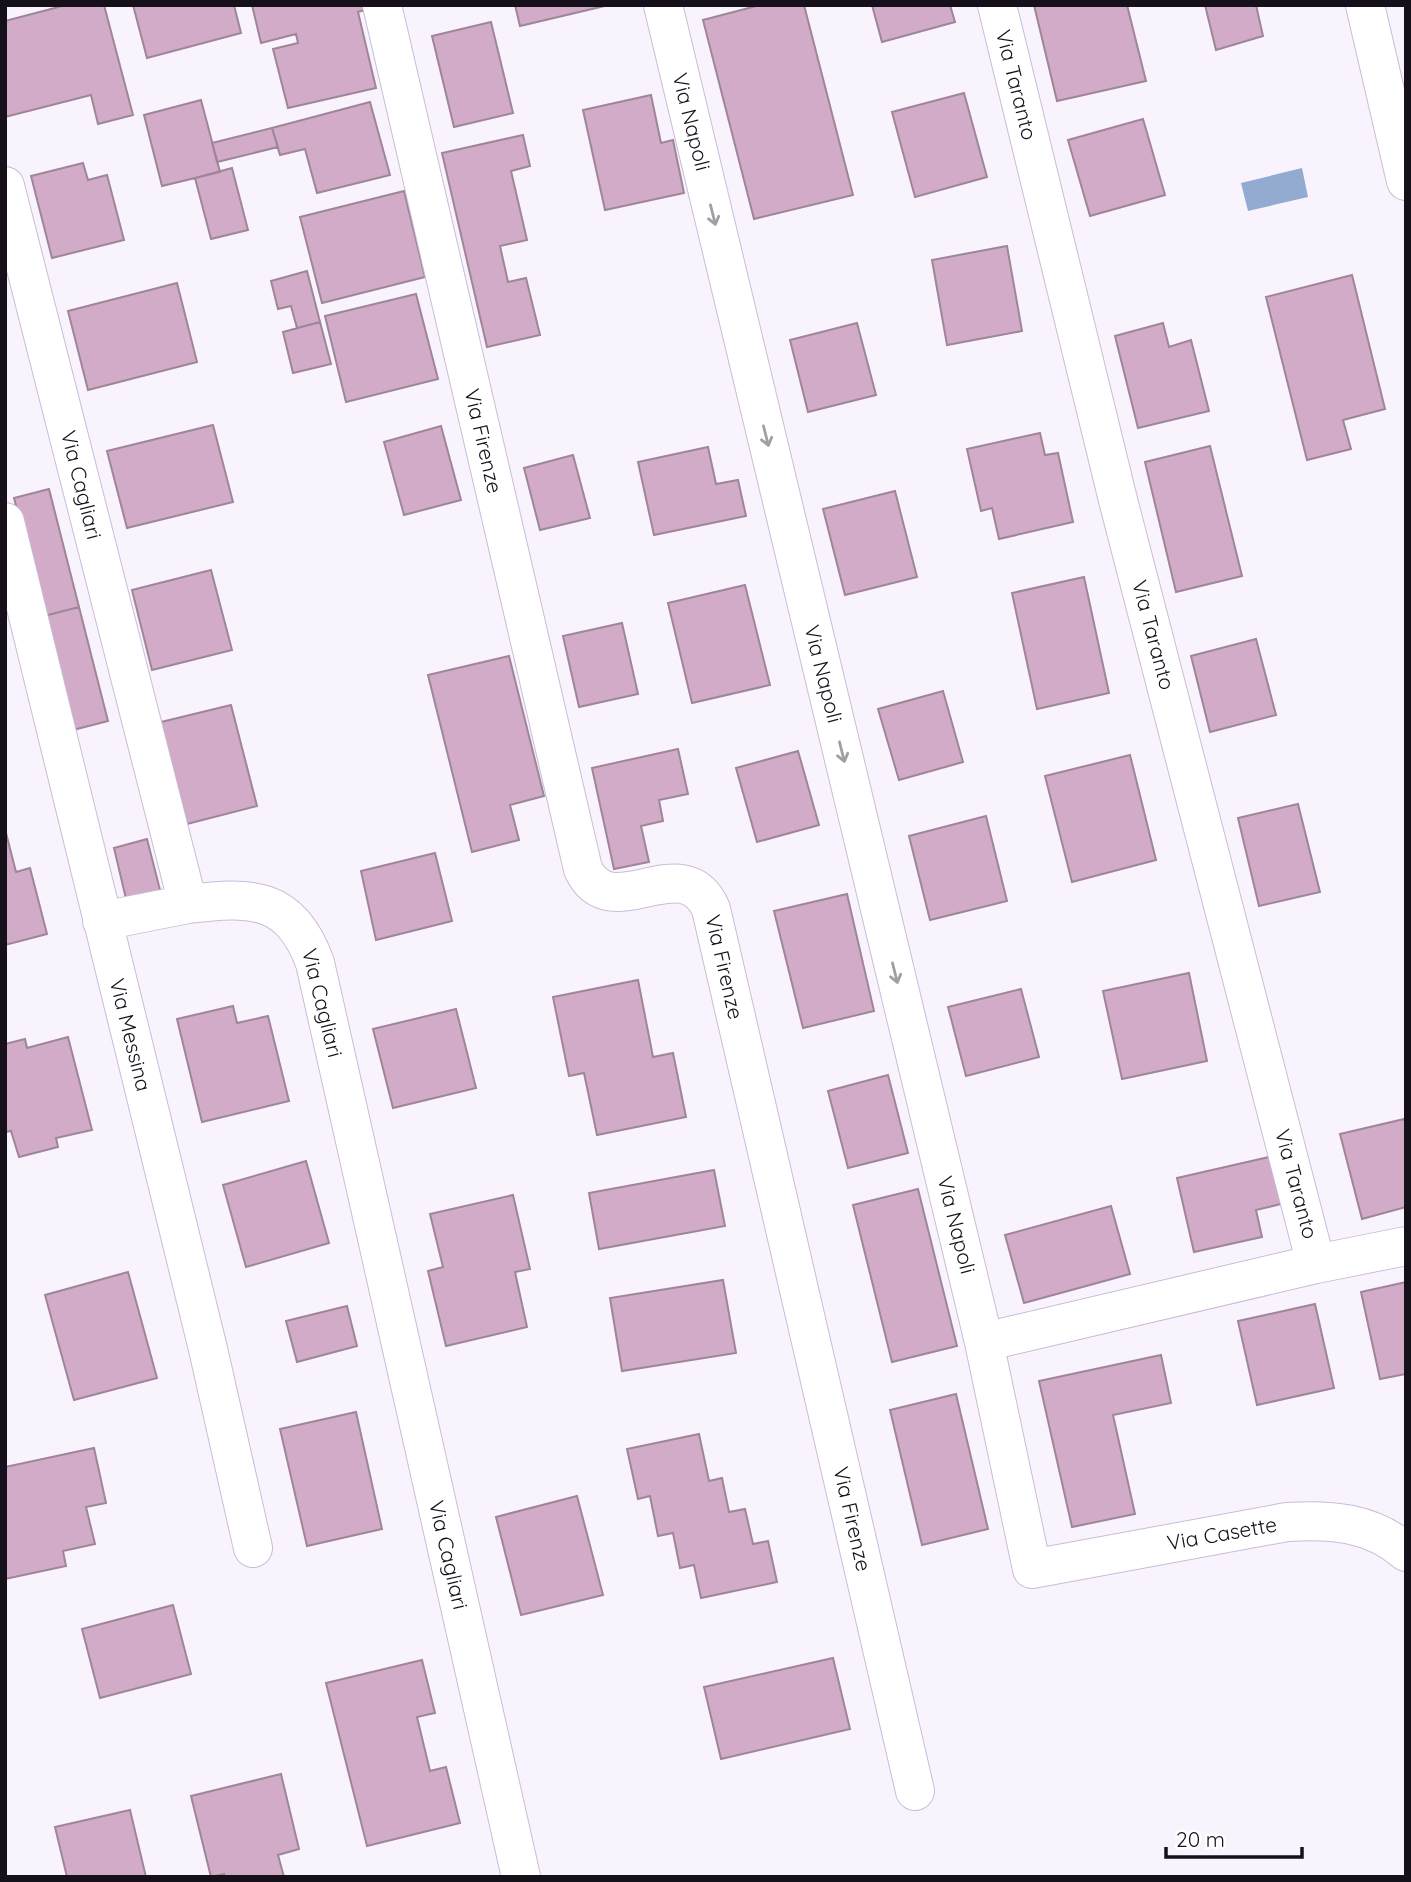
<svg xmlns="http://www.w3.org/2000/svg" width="1411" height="1882" viewBox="0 0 1411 1882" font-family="Quicksand,sans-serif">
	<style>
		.water { fill: #93abd0 }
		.building { fill: #d2abc9; stroke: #9e8698; stroke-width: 2 }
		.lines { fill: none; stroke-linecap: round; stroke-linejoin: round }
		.street-casing { stroke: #cabcd6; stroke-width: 40 }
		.street { stroke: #fff; stroke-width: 38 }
		.oneway { stroke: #a19fa3 }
		.labels { text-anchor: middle; stroke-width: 5; stroke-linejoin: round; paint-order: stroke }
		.street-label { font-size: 21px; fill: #15101a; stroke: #fff }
	</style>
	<rect width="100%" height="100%" fill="#f9f3fe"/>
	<path class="water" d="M 1302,168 L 1308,197 L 1248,211 L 1241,183 Z"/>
	<path class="building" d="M 66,5 L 104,5 L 133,115 L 98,124 L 91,95 L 5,117 L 5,21 Z
		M 133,5 L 234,5 L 241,33 L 147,58 Z
		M 252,5 L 371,5 L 372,8 L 358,12 L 376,88 L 288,108 L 273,49 L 298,43 L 296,34 L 261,43 Z
		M 515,5 L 609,5 L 520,26 Z
		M 760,5 L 804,5 L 853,195 L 754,219 L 703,20 Z
		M 872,5 L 950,5 L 955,22 L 882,42 Z
		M 1034,5 L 1127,5 L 1146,81 L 1057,101 Z
		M 1205,5 L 1256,5 L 1263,36 L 1216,50 Z
		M 491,22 L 513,113 L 454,127 L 432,36 Z
		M 964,93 L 987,177 L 915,197 L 892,112 Z
		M 651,95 L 661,143 L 673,140 L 684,193 L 605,210 L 583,110 Z
		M 201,100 L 220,172 L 162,186 L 144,115 Z
		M 370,102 L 390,175 L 317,193 L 305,149 L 280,155 L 272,128 Z
		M 1143,119 L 1165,195 L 1090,216 L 1068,140 Z
		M 272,128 L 278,147 L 217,162 L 212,143 Z
		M 523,135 L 530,166 L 511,171 L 527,240 L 500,246 L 508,282 L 526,278 L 540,335 L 487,347 L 442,153 Z
		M 83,163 L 88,180 L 107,175 L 124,240 L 52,258 L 31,176 Z
		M 232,168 L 248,230 L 211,239 L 195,178 Z
		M 404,191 L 425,277 L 322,303 L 300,217 Z
		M 1007,246 L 1022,331 L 947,345 L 932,260 Z
		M 307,271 L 320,322 L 297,328 L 291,306 L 278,309 L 271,281 Z
		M 1352,275 L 1385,409 L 1343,420 L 1351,449 L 1307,460 L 1266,297 Z
		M 177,283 L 197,362 L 88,390 L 68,311 Z
		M 416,294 L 438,379 L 346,402 L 325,316 Z
		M 320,322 L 331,364 L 293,373 L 283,332 Z
		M 857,323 L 876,395 L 808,412 L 790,340 Z
		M 1163,323 L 1169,347 L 1191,340 L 1209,411 L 1138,428 L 1115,336 Z
		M 213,425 L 233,502 L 127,528 L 107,451 Z
		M 441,426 L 461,500 L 404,515 L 384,442 Z
		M 1040,433 L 1045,455 L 1058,453 L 1073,522 L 999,539 L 992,508 L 981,511 L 967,449 Z
		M 1210,446 L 1242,576 L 1176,592 L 1145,462 Z
		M 708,447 L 716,484 L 738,480 L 746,516 L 654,535 L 638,462 Z
		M 573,455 L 590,518 L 540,530 L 524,468 Z
		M 49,489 L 79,607 L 44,616 L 14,498 Z
		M 895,491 L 917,577 L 845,595 L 823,509 Z
		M 211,570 L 232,650 L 152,670 L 132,590 Z
		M 1084,577 L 1109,693 L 1037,709 L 1012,593 Z
		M 745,585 L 770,685 L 692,703 L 668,603 Z
		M 79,607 L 108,721 L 73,730 L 44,616 Z
		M 622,623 L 638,694 L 579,707 L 563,636 Z
		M 1256,639 L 1276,715 L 1210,732 L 1191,656 Z
		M 509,656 L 544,796 L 510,805 L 519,840 L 472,852 L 428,675 Z
		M 943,691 L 963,762 L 899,780 L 878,709 Z
		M 231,705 L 257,806 L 187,824 L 161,722 Z
		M 678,749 L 688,794 L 659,800 L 663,821 L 641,826 L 649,862 L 614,869 L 592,768 Z
		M 798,751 L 819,825 L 757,842 L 736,768 Z
		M 1130,755 L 1156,860 L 1072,882 L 1045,776 Z
		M 1298,804 L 1320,892 L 1259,906 L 1238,818 Z
		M 986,816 L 1007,901 L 930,920 L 909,836 Z
		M 5,829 L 16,872 L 30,868 L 47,934 L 5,945 Z
		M 147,839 L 161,894 L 127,903 L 114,848 Z
		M 435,853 L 452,921 L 376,940 L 361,871 Z
		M 847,894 L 874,1011 L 803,1028 L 774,911 Z
		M 1189,973 L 1207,1061 L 1122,1079 L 1103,991 Z
		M 638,980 L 653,1057 L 673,1053 L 686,1117 L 597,1135 L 584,1073 L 569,1076 L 553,997 Z
		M 1021,989 L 1039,1057 L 966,1076 L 948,1007 Z
		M 233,1006 L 237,1023 L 268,1016 L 289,1101 L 202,1122 L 177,1019 Z
		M 456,1009 L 476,1088 L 393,1108 L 373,1029 Z
		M 68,1037 L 92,1130 L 56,1138 L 58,1147 L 19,1157 L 11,1131 L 5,1132 L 5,1044 L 25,1039 L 27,1048 Z
		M 888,1075 L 908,1153 L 848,1168 L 828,1091 Z
		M 1404,1119 L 1406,1127 L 1406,1207 L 1362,1219 L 1340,1134 Z
		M 1269,1157 L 1281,1204 L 1256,1210 L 1262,1237 L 1194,1252 L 1177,1178 Z
		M 306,1161 L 329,1243 L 246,1267 L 223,1185 Z
		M 714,1170 L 725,1226 L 599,1249 L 589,1193 Z
		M 918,1189 L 957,1346 L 892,1362 L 853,1205 Z
		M 513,1195 L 530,1269 L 515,1272 L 527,1327 L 446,1346 L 428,1271 L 443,1267 L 430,1214 Z
		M 1111,1206 L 1130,1274 L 1024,1303 L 1005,1235 Z
		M 128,1272 L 157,1378 L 74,1400 L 45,1295 Z
		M 723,1280 L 736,1353 L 622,1371 L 610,1298 Z
		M 1406,1282 L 1406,1374 L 1380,1379 L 1361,1292 Z
		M 1315,1304 L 1334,1388 L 1257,1405 L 1238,1321 Z
		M 347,1306 L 357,1346 L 297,1362 L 286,1321 Z
		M 1161,1355 L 1171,1403 L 1113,1415 L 1135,1514 L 1072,1527 L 1039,1381 Z
		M 956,1394 L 988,1529 L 922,1545 L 890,1410 Z
		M 356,1412 L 382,1529 L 307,1546 L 280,1429 Z
		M 699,1434 L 709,1481 L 722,1478 L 729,1512 L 745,1509 L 753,1544 L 768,1541 L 777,1582 L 701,1598 L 694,1565 L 680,1568 L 673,1533 L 658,1536 L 650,1496 L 638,1499 L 627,1449 Z
		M 94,1448 L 106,1503 L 86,1507 L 95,1544 L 63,1551 L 66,1566 L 5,1579 L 5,1467 Z
		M 577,1496 L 603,1595 L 521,1615 L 496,1517 Z
		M 173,1605 L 191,1674 L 100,1698 L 82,1629 Z
		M 833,1658 L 850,1729 L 721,1759 L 704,1687 Z
		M 422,1660 L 435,1713 L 417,1717 L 430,1771 L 446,1767 L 460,1823 L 367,1846 L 326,1683 Z
		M 281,1774 L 299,1849 L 278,1855 L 284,1877 L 224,1877 L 224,1874 L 211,1877 L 191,1796 Z
		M 130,1810 L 146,1877 L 67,1877 L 55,1827 Z"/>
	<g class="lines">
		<g class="street-casing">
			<path id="street" d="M 382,5 L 583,869 C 611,929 683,845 711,909 L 915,1791
				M 663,5 L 984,1342 L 1032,1569 L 1287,1522 C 1330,1519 1372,1522 1406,1552
				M 997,5 L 1118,500 L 1316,1264
				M 1365,5 L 1406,181
				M 5,186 L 188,904 C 251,896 291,896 315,963 L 521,1877
				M 5,522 L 208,1349 L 253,1548
				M 102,921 L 188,904
				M 984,1342 L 1316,1264 L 1406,1246"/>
		</g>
		<use href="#street" class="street"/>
	</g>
	<defs><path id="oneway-shaft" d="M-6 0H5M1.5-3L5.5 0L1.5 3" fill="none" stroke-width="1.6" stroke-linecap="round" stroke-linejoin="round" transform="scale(1.75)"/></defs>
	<g class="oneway">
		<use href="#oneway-shaft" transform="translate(713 215) rotate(76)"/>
		<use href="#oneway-shaft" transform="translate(766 436) rotate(76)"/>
		<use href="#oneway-shaft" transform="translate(842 752) rotate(76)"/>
		<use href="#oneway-shaft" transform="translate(895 973) rotate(76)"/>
	</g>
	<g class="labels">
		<g class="street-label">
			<text transform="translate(1016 85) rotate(76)" y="7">Via Taranto</text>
			<text transform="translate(691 122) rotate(76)" y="7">Via Napoli</text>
			<text transform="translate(483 441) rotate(77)" y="7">Via Firenze</text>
			<text transform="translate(81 485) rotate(76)" y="7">Via Cagliari</text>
			<text transform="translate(1153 635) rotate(75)" y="7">Via Taranto</text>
			<text transform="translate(823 674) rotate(76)" y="7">Via Napoli</text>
			<text transform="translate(724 967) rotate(77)" y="7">Via Firenze</text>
			<text transform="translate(322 1003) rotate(76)" y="7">Via Cagliari</text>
			<text transform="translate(130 1035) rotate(76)" y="7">Via Messina</text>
			<text transform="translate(1296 1184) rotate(75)" y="7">Via Taranto</text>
			<text transform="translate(956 1225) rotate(76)" y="7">Via Napoli</text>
			<text transform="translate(852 1519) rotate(77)" y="7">Via Firenze</text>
			<text transform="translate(1222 1534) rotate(-10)" y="7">Via Casette</text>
			<text transform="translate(448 1555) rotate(77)" y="7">Via Cagliari</text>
		</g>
	</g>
	<rect width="1411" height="1882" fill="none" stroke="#15101a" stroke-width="14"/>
	<path d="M1166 1847v10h136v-10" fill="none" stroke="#15101a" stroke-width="3.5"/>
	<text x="1176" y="1847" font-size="21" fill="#15101a" stroke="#ffffff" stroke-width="5" paint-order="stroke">20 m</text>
</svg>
